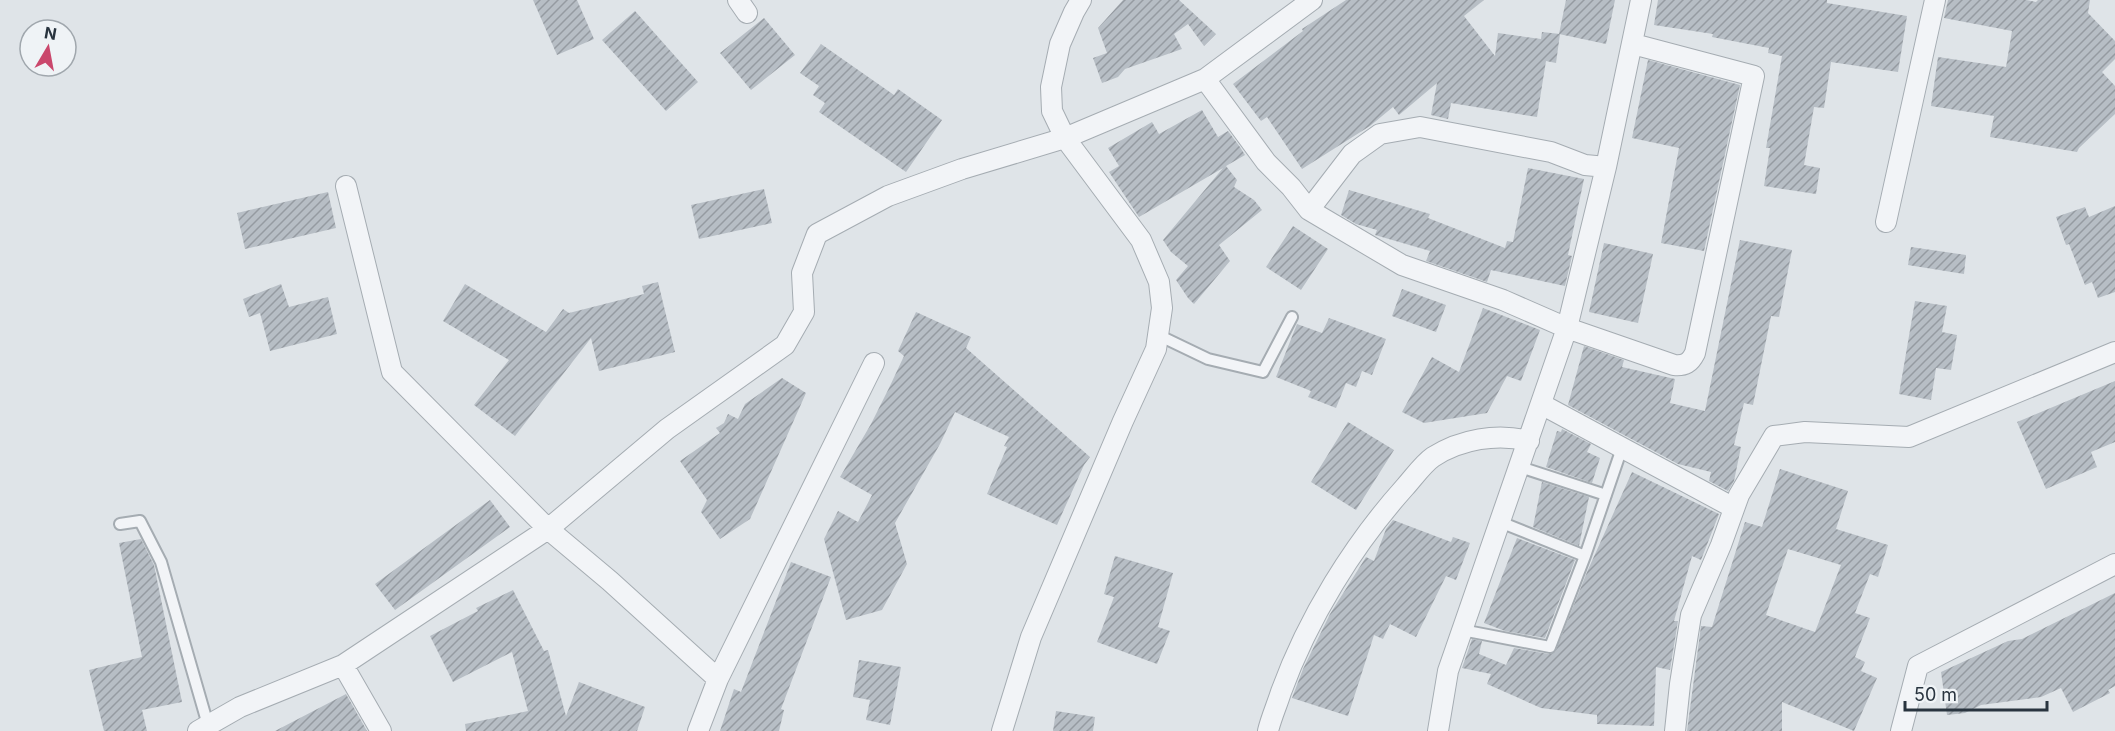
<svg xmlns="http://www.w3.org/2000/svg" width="2115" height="731" viewBox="0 0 2115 731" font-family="Inter,sans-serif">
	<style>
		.building { fill: url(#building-hatch); fill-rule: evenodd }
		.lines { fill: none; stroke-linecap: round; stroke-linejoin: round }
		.lane-casing { stroke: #a5acb2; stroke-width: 14 }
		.street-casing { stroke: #a5acb2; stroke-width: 22 }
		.lane { stroke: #f2f4f7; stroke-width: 10 }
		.street { stroke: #f2f4f7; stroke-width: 20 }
	</style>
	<defs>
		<pattern id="building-hatch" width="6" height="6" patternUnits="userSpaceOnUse" patternTransform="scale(1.5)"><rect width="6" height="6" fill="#b7bec5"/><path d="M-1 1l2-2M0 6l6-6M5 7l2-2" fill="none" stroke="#959ba1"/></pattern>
	</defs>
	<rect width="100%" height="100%" fill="#dfe4e8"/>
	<path class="building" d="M 533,0 L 577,0 L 594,39 L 557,55 Z
		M 1123,0 L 1179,0 L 1216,34 L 1204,46 L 1188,24 L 1174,34 L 1182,49 L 1125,69 L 1118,77 L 1102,83 L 1093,58 L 1107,53 L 1098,28 Z
		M 1346,0 L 1484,0 L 1464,16 L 1495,56 L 1498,33 L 1541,39 L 1542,32 L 1560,34 L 1556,63 L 1546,61 L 1537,117 L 1451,103 L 1448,119 L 1431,115 L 1437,83 L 1399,115 L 1393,107 L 1370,126 L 1302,169 L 1267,117 L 1261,121 L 1233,84 L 1303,31 L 1302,29 Z
		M 1566,0 L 1615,0 L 1606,44 L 1559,34 Z
		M 1658,0 L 1827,0 L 1827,3 L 1907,16 L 1898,72 L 1831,62 L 1824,108 L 1814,107 L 1804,165 L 1820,168 L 1816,194 L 1764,186 L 1770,148 L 1766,148 L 1782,56 L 1768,53 L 1769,48 L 1712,37 L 1713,34 L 1654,25 Z
		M 1948,0 L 2026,0 L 2036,2 L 2038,0 L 2090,0 L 2088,13 L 2115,41 L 2115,59 L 2102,72 L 2115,86 L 2115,114 L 2079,148 L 2077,152 L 1990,137 L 1994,116 L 1931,106 L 1938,57 L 2006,67 L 2012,31 L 1944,18 Z
		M 635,11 L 698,82 L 666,111 L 602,40 Z
		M 764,18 L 795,55 L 751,90 L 720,53 Z
		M 821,44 L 894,95 L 898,89 L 942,120 L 906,172 L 819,112 L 825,103 L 813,95 L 819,86 L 800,73 Z
		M 1648,60 L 1740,85 L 1704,251 L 1661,243 L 1679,148 L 1632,138 Z
		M 1202,110 L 1218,137 L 1228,131 L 1240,147 L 1245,155 L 1226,166 L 1237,180 L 1234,187 L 1254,200 L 1262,210 L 1219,245 L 1230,261 L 1194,304 L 1188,298 L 1176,280 L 1188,266 L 1171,252 L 1163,240 L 1223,168 L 1139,217 L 1109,172 L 1119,166 L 1108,148 L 1152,122 L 1159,134 Z
		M 1528,168 L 1584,179 L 1568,255 L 1572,256 L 1565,286 L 1491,270 L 1487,282 L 1426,261 L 1430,251 L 1375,235 L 1377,230 L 1356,224 L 1341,215 L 1349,190 L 1430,214 L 1428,218 L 1505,248 L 1507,241 L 1513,242 Z
		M 764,189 L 772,223 L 699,239 L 691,205 Z
		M 328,192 L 336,228 L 245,249 L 237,213 Z
		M 2115,206 L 2115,292 L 2098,298 L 2092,282 L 2085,285 L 2069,244 L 2066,245 L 2056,217 L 2085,207 L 2089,217 Z
		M 1293,226 L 1328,249 L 1301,290 L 1266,267 Z
		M 1740,240 L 1792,250 L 1779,317 L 1771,316 L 1753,405 L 1744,403 L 1734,445 L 1741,447 L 1734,481 L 1728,491 L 1709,481 L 1711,472 L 1678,464 L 1568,405 L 1584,346 L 1624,360 L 1622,367 L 1675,379 L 1670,403 L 1705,411 Z
		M 1604,243 L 1653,254 L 1638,323 L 1589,312 Z
		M 1911,247 L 1966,255 L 1964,274 L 1908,265 Z
		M 658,282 L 675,352 L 599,371 L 591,338 L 515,436 L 474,405 L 509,360 L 443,321 L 465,284 L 546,332 L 563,309 L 569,313 L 644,294 L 642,286 Z
		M 281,284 L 289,307 L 328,297 L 337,334 L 270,351 L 260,313 L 249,317 L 243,299 Z
		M 1402,289 L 1446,305 L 1436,332 L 1392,316 Z
		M 1915,301 L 1947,306 L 1942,332 L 1957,335 L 1951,370 L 1936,368 L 1931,400 L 1899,394 Z
		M 1483,308 L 1540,330 L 1521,381 L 1507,376 L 1487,413 L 1424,423 L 1402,412 L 1432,357 L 1459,372 Z
		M 916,312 L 971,337 L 966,348 L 1090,457 L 1084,465 L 1057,525 L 987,494 L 1007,447 L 1004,446 L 1009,437 L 955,412 L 940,444 L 895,523 L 907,564 L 882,610 L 846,620 L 824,539 L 838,511 L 858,522 L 872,495 L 840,477 L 871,424 L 889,388 L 904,356 L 898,351 Z
		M 1329,318 L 1386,339 L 1372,375 L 1362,371 L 1356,387 L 1346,383 L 1336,408 L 1308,397 L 1311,391 L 1276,377 L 1297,324 L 1322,333 Z
		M 782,378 L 806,393 L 750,519 L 720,539 L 701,512 L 707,500 L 680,461 L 720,433 L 716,428 L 724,423 L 728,414 L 738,419 L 745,404 Z
		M 2115,381 L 2115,442 L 2091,452 L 2097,467 L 2046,489 L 2017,422 Z
		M 1348,422 L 1394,450 L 1356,510 L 1311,482 Z
		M 1562,429 L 1591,444 L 1587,452 L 1600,458 L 1592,483 L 1546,467 L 1557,431 L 1561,432 Z
		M 1780,469 L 1848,491 L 1836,529 L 1888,545 L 1878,577 L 1870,574 L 1855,613 L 1870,618 L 1855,657 L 1865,662 L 1861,671 L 1877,678 L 1854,731 L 1782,702 L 1782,731 L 1687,731 L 1701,626 L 1712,627 L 1745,522 L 1762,527 ZM 1788,549 L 1841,565 L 1815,632 L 1766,615 Z
		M 1632,472 L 1719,514 L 1701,560 L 1692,556 L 1674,621 L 1678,621 L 1670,670 L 1656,667 L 1654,726 L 1597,724 L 1597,715 L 1541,708 L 1487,684 L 1491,674 L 1462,668 L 1472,639 L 1482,641 L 1479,654 L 1506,665 L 1514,648 L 1549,654 L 1555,652 L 1587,572 Z
		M 1542,482 L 1589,497 L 1579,546 L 1533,527 Z
		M 490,500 L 510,527 L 395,610 L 375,584 Z
		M 1393,520 L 1451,542 L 1453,537 L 1470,543 L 1456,580 L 1446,576 L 1416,637 L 1390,624 L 1383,639 L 1374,635 L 1348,716 L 1292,698 L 1303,669 L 1330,614 L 1366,557 L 1374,561 L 1386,529 Z
		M 1517,538 L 1575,560 L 1545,638 L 1505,631 L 1484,623 Z
		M 141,539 L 154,565 L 182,702 L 142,710 L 147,731 L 104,731 L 89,670 L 142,657 L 119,543 Z
		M 1115,556 L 1173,573 L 1158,627 L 1170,631 L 1157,664 L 1097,642 L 1114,597 L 1104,594 Z
		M 791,562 L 831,577 L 781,709 L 784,710 L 779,731 L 720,731 L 734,689 L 741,692 Z
		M 513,590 L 544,651 L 548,650 L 566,716 L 579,682 L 645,707 L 637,731 L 466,731 L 465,724 L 528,711 L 512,652 L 453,682 L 430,636 L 478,611 L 476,608 Z
		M 2115,593 L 2115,686 L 2108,690 L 2110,693 L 2073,712 L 2061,688 L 2041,697 L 1981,705 L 1965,713 L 1947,715 L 1941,672 L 2008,641 L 2022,639 Z
		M 859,660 L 901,667 L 890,725 L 866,720 L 870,700 L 853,697 Z
		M 346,694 L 367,731 L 275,731 Z
		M 1056,711 L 1095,717 L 1093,731 L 1053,731 Z"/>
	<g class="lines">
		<g class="lane-casing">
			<path id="lane" d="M 1158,335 L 1208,359 L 1263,372 L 1292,317
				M 1520,467 L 1606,495
				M 1500,522 L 1585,556
				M 120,524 L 140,521 L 161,562 L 208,725
				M 1462,630 L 1550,647 L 1585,556 L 1622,448"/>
		</g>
		<g class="street-casing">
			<path id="street" d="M 738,0 L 747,13
				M 1312,0 L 1205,79 L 1266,162 L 1291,187 L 1309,210 L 1402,265 L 1503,300 L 1567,328 L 1674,365 C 1685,366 1690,363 1695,353 L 1754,76 L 1633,44
				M 346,186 L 392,372 L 548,529 L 610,581 L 718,679
				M 1309,210 L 1352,154 L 1380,134 L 1420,127 L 1551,152 L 1585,165 L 1606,167
				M 1886,222 L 1935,0
				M 1541,404 L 1734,508
				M 343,665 L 381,731
				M 198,731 L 240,707 L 343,665 L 548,529 L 667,429 L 785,345 L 804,312 L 802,273 L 817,234 L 888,196 L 962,169 L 1065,138 L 1205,79
				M 698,731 L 718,679 L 874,363
				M 1002,731 L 1031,637 L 1123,421 L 1156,349 L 1162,308 L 1159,282 L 1141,240 L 1065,138 L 1052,111 L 1051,87 L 1060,44 L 1074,12 L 1081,0
				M 1268,731 C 1271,718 1277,705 1281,692 C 1308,618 1353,545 1405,487 C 1414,477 1423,464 1433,457 C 1461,439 1497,433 1529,441
				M 1438,731 L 1448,671 L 1567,328 L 1606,167 L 1641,0
				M 1675,731 L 1680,684 L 1691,615 L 1721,545 L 1739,495 L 1774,436 L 1805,432 L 1909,437 L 2115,352
				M 1901,731 L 1918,666 L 2115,564"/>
		</g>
		<use href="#lane" class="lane"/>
		<use href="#street" class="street"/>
	</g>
	<g transform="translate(48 48) rotate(10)"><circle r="28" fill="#eff3f6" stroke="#a0a7ad" stroke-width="1.5"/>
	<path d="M0-4.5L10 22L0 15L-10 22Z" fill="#ca476c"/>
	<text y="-9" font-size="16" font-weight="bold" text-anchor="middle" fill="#29343f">N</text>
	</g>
	<path d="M1905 701v9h142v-9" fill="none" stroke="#29343f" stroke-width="3"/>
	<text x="1914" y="701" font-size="18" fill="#29343f" stroke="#eff3f6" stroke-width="4.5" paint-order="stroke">50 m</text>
</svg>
